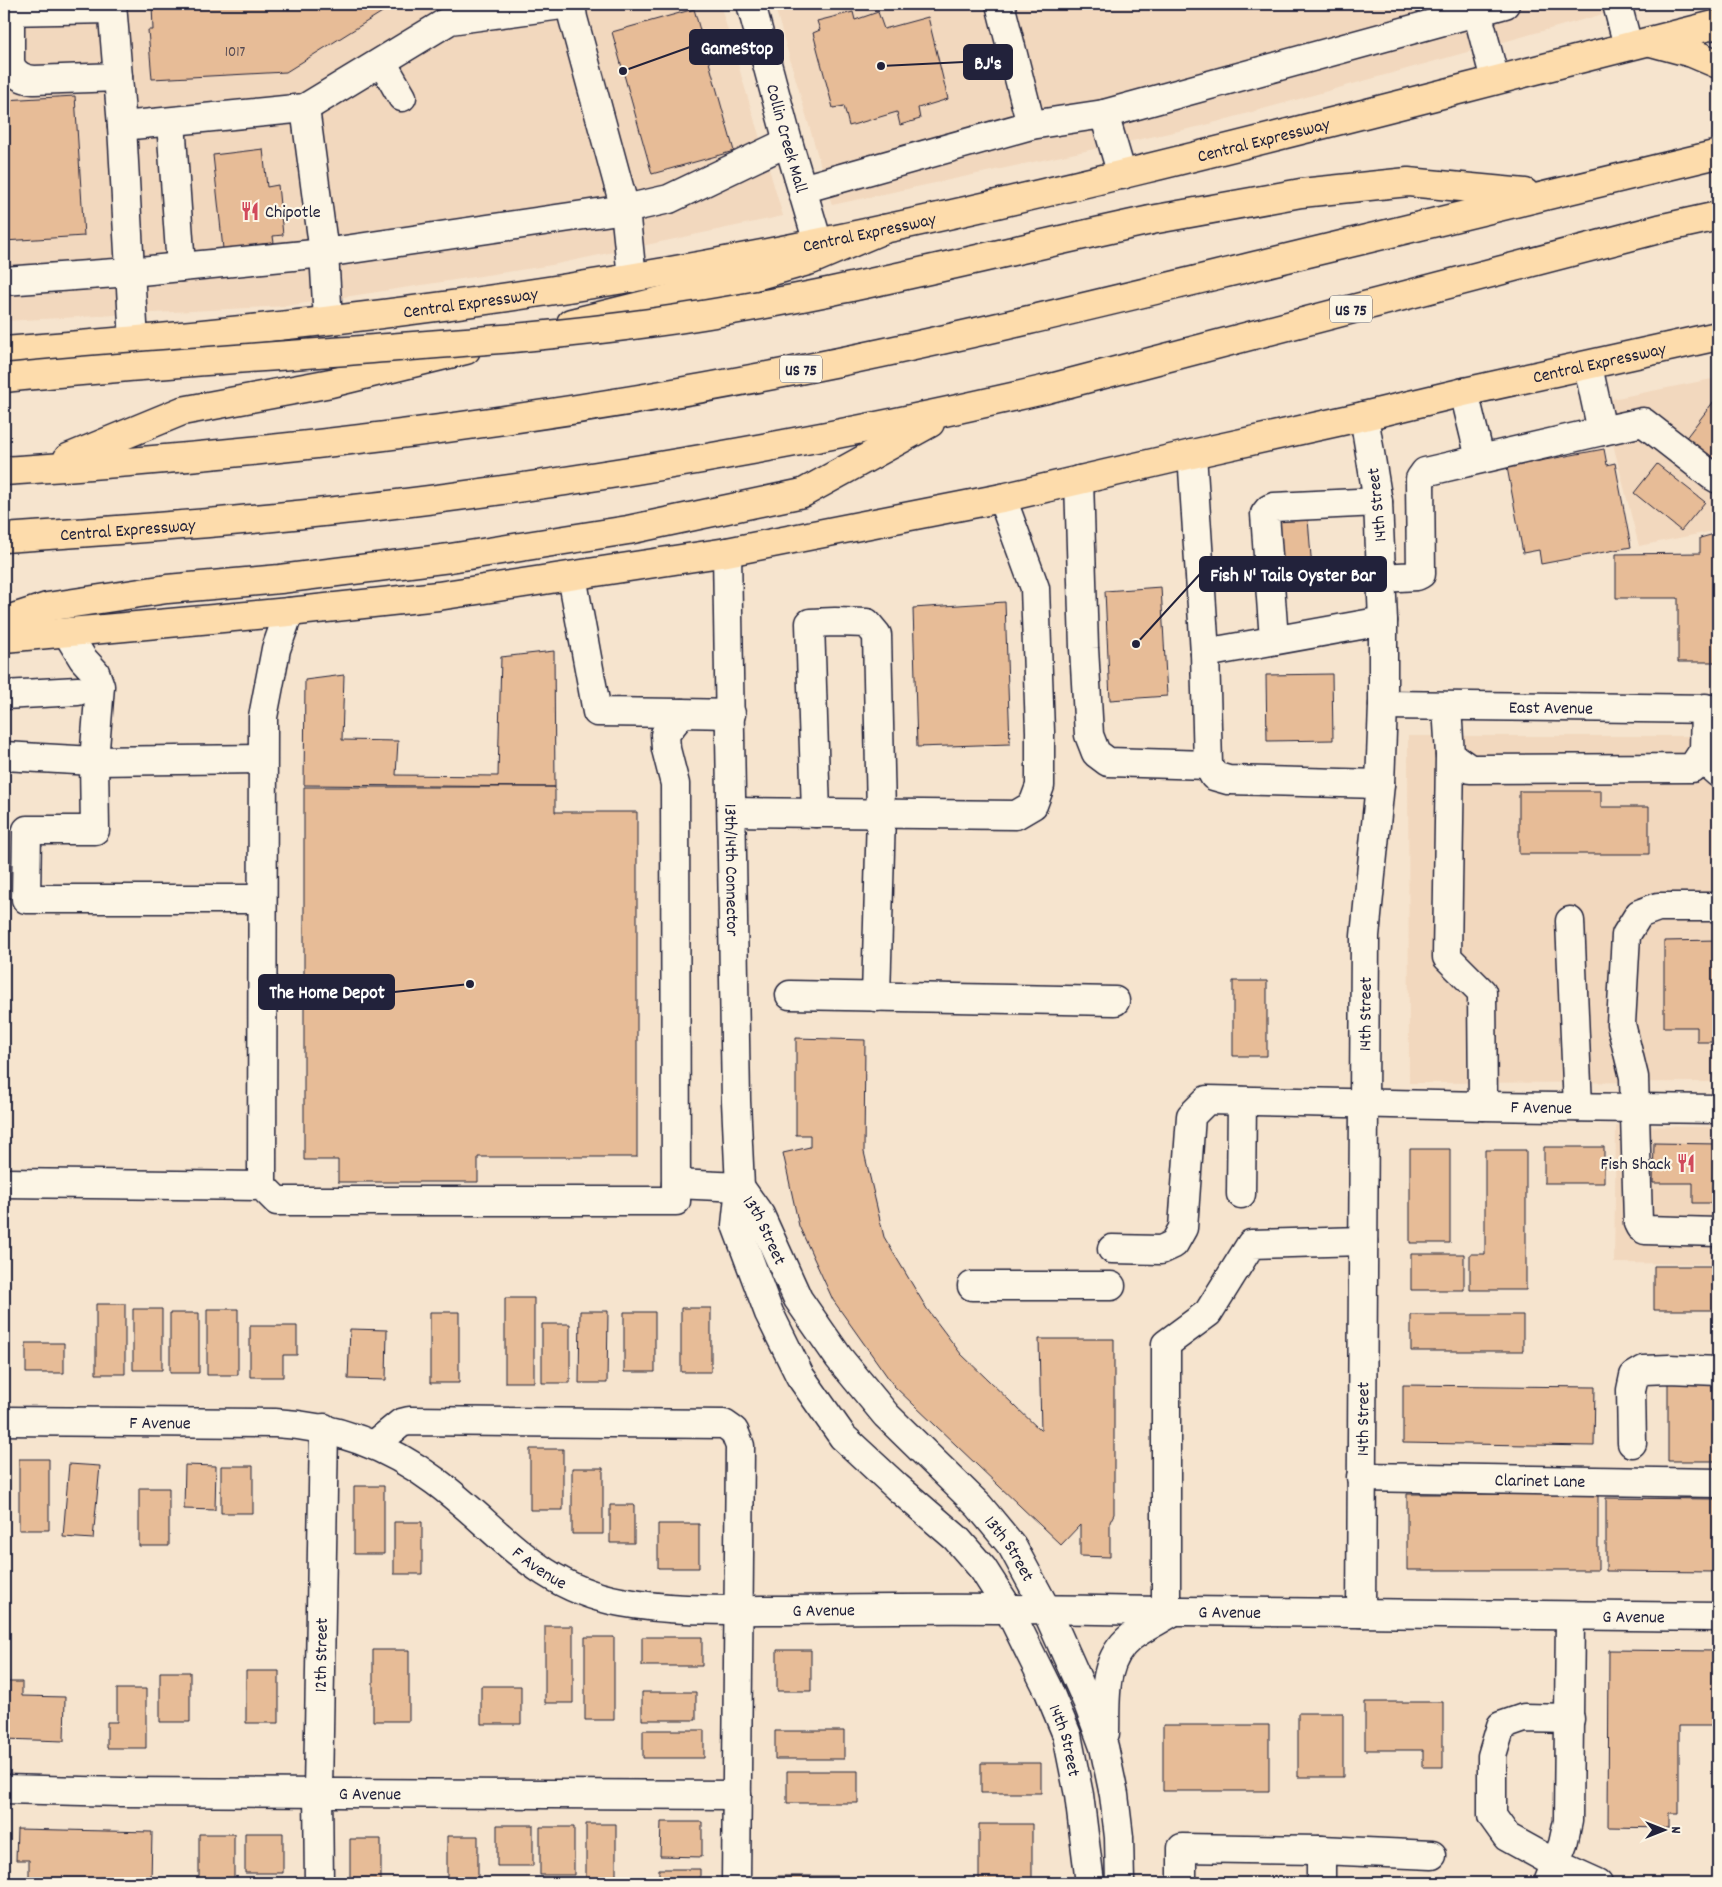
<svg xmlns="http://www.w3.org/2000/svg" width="1722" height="1887" viewBox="0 0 1722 1887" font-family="Dekko,sans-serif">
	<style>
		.built { fill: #f2d8be }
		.building { fill: #e7bc97; stroke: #22223b }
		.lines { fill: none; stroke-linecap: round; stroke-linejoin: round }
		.minor-casing { stroke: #22223b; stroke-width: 31 }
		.major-casing { stroke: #22223b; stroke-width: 31 }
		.highway-casing { stroke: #22223b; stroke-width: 31 }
		.minor { stroke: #fcf5e5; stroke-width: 28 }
		.major { stroke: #fddcac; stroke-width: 28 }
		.highway { stroke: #fddcac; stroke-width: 28 }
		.highway-bridge-casing { stroke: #22223b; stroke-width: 31; stroke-linecap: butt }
		.highway-bridge { stroke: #fddcac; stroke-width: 28 }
		.labels { text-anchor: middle; stroke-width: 4.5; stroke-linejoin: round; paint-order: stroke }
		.number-label { font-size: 15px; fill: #534852 }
		.shield { fill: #fcf5e5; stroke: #63616e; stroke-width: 1 }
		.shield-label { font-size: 16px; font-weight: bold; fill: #22223b }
		.street-label { font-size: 18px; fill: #22223b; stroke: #fcf5e5 }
		.poi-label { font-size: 18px; fill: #22223b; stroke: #fcf5e5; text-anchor: start }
		.leader { fill: none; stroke: #22223b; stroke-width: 2 }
		.callout-dot { fill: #22223b; stroke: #fcf5e5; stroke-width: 2 }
		.callout { fill: #22223b; stroke: #22223b; stroke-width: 2 }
		.callout-label { font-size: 19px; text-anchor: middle; font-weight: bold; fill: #fff }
	</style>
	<rect width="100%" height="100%" fill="#f6e4ce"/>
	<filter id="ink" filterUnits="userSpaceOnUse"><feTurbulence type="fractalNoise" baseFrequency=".02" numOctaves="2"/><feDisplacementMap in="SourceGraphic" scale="10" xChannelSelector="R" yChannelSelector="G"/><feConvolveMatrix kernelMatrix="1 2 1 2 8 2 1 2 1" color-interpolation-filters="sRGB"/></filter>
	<g filter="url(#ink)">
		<path class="built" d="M 4,4 L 720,4 L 783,216 L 552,265 L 286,306 L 4,321 Z
			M 774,4 L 1605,4 L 1607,13 L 1202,126 L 832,205 Z
			M 1712,379 L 1718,384 L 1718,530 L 1639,546 L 1602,401 Z
			M 1408,736 L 1718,736 L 1718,1082 L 1409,1083 Z
			M 1616,1126 L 1718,1127 L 1718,1264 L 1614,1263 Z"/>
		<path class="building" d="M 152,4 L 395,4 L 286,72 L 152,79 L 148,30 L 153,30 Z
			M 694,9 L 734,151 L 652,174 L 612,32 Z
			M 853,12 L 855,20 L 878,12 L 884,29 L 928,17 L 948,99 L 918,108 L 920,119 L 900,125 L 897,112 L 849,126 L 844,106 L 833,108 L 813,33 L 820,30 L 817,21 Z
			M 75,96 L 84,236 L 4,241 L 4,100 Z
			M 263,149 L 267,187 L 278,185 L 283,235 L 273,236 L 274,243 L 223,249 L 213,155 Z
			M 1714,401 L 1718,404 L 1718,459 L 1713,466 L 1682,443 Z
			M 1604,449 L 1607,465 L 1615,463 L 1631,547 L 1541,564 L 1539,550 L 1523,553 L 1507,467 Z
			M 1657,464 L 1705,502 L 1681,531 L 1634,493 Z
			M 1290,517 L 1308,519 L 1313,582 L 1276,585 L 1271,523 Z
			M 1718,533 L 1718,662 L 1678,662 L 1678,598 L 1616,598 L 1616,554 L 1700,553 L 1700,538 Z
			M 1161,587 L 1167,696 L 1110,700 L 1105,591 Z
			M 1005,602 L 1010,744 L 917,747 L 913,608 Z
			M 554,651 L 555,787 L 304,785 L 305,680 L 344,675 L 342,740 L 398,741 L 396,775 L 498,776 L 501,657 Z
			M 1332,674 L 1333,740 L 1267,741 L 1266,675 Z
			M 304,787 L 555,787 L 555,812 L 637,812 L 637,1157 L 478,1157 L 478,1182 L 338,1182 L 338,1160 L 304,1160 Z
			M 1519,791 L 1601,791 L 1601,807 L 1649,807 L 1649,854 L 1519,854 Z
			M 1718,940 L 1718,1042 L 1697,1042 L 1697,1027 L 1664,1027 L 1664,941 Z
			M 1233,981 L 1267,981 L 1267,1056 L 1233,1056 Z
			M 796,1038 L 865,1040 L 864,1152 L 884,1237 L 927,1309 L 961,1354 L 1041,1431 L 1039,1339 L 1114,1339 L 1114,1514 L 1110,1522 L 1110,1557 L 1080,1556 L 1080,1525 L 1061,1545 L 894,1386 L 833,1300 L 799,1226 L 783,1153 L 810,1147 L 810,1135 L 796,1135 Z
			M 1654,1143 L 1718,1144 L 1718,1203 L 1693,1203 L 1693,1183 L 1653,1183 Z
			M 1544,1147 L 1604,1147 L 1604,1183 L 1544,1183 Z
			M 1410,1149 L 1450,1149 L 1450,1243 L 1410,1243 Z
			M 1485,1150 L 1526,1150 L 1526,1290 L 1470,1290 L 1470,1254 L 1485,1254 Z
			M 1411,1254 L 1464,1254 L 1464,1290 L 1411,1290 Z
			M 1654,1266 L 1718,1266 L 1718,1310 L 1654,1310 Z
			M 505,1298 L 534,1298 L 534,1382 L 505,1382 Z
			M 96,1304 L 125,1304 L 125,1374 L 96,1374 Z
			M 681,1308 L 711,1308 L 711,1372 L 681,1372 Z
			M 133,1309 L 162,1309 L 162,1370 L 133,1370 Z
			M 207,1309 L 238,1309 L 238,1375 L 207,1375 Z
			M 580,1311 L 608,1311 L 607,1383 L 579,1383 Z
			M 430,1312 L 459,1312 L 459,1383 L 430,1383 Z
			M 624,1312 L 655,1312 L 655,1372 L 624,1372 Z
			M 170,1313 L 199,1313 L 199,1373 L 170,1373 Z
			M 1411,1315 L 1523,1315 L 1523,1351 L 1411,1351 Z
			M 542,1324 L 570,1324 L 570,1383 L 542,1383 Z
			M 250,1326 L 297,1326 L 297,1355 L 283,1355 L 283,1377 L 250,1377 Z
			M 350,1329 L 387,1330 L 386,1380 L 348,1379 Z
			M 26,1343 L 64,1343 L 64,1373 L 26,1373 Z
			M 1668,1375 L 1718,1375 L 1718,1461 L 1668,1461 Z
			M 1403,1385 L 1595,1387 L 1594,1446 L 1403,1443 Z
			M 530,1449 L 563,1449 L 563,1510 L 530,1510 Z
			M 19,1459 L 49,1459 L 49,1530 L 19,1530 Z
			M 69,1464 L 100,1466 L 93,1539 L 63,1537 Z
			M 185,1465 L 216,1466 L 215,1510 L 184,1509 Z
			M 221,1466 L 253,1466 L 253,1513 L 221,1513 Z
			M 572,1468 L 603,1468 L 603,1534 L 572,1534 Z
			M 354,1486 L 384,1486 L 384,1554 L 354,1554 Z
			M 139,1488 L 169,1488 L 169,1546 L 139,1546 Z
			M 1407,1494 L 1598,1494 L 1598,1570 L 1407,1570 Z
			M 1606,1498 L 1718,1499 L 1718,1572 L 1606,1571 Z
			M 610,1505 L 634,1505 L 634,1543 L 610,1543 Z
			M 394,1522 L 422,1522 L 422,1574 L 394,1574 Z
			M 658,1524 L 699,1524 L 699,1568 L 658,1568 Z
			M 545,1626 L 573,1626 L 573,1703 L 545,1703 Z
			M 585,1637 L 614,1637 L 614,1720 L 585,1720 Z
			M 642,1637 L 702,1637 L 702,1666 L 642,1666 Z
			M 373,1650 L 409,1650 L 409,1721 L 373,1721 Z
			M 777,1650 L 811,1650 L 811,1691 L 777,1691 Z
			M 1609,1650 L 1718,1651 L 1718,1726 L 1679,1726 L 1679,1813 L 1669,1813 L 1669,1828 L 1608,1827 Z
			M 246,1671 L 279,1671 L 279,1723 L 246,1723 Z
			M 160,1672 L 190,1672 L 190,1722 L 160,1722 Z
			M 4,1682 L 22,1682 L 22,1696 L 65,1697 L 64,1741 L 4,1739 Z
			M 481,1686 L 521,1686 L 521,1724 L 481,1724 Z
			M 117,1689 L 146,1689 L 146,1748 L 107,1748 L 107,1722 L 117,1722 Z
			M 642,1692 L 696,1692 L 696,1720 L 642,1720 Z
			M 1365,1702 L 1443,1702 L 1443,1767 L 1423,1767 L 1423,1750 L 1365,1750 Z
			M 1298,1713 L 1343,1713 L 1343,1777 L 1298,1777 Z
			M 1163,1725 L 1269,1725 L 1269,1791 L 1163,1791 Z
			M 643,1730 L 704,1730 L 704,1758 L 643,1758 Z
			M 775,1731 L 844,1731 L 844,1759 L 775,1759 Z
			M 981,1763 L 1041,1763 L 1041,1793 L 981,1793 Z
			M 787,1771 L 858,1771 L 858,1803 L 787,1803 Z
			M 661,1822 L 702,1822 L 702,1857 L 660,1856 Z
			M 586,1824 L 616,1824 L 616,1883 L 586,1883 Z
			M 979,1824 L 1032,1824 L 1032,1883 L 979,1883 Z
			M 497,1825 L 533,1825 L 533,1866 L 497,1866 Z
			M 540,1827 L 574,1827 L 574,1875 L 540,1875 Z
			M 17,1829 L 152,1832 L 151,1883 L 29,1883 L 29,1860 L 16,1860 Z
			M 245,1833 L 283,1833 L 283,1873 L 245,1873 Z
			M 199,1834 L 234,1834 L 234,1881 L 199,1881 Z
			M 447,1836 L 478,1836 L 478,1883 L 447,1883 Z
			M 350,1839 L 381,1839 L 381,1883 L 350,1883 Z
			M 659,1869 L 700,1869 L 700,1883 L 659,1883 Z
			M 776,1876 L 837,1876 L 837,1883 L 776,1883 Z"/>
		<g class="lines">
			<g class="minor-casing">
				<g id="minor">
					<path d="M 112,4 L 122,126 L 134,342"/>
					<path d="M 571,4 L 573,18 L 625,209 L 632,278"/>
					<path id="s1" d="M 751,4 L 788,142 L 818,243"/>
					<path d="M 1000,4 L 1031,125"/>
					<path d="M 1475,4 L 1495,80"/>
					<path d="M 1617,4 L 1628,46"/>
					<path d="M 4,11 L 112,9"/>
					<path d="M 10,11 L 10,63 C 13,74 22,79 34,80 L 118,77"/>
					<path d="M 382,62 L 402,97"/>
					<path d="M 305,108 L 324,253 L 328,320"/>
					<path d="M 1104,114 L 1505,4"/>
					<path d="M 171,122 L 181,267"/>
					<path d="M 122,126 L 305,108 L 450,20 L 569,4"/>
					<path d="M 802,189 L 1031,125 L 1104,114 L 1122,175"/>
					<path d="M 4,281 L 130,272 L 324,253 L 625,209 L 669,199 L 788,142"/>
					<path d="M 1588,366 L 1602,431 L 1643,422 L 1711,475 L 1718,479"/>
					<path d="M 1464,392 L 1480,458"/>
					<path d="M 1192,454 L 1205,653 L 1208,765 L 1214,776 L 1228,780 L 1380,784"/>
					<path d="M 1079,480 L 1084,648 L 1089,735 L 1096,753 L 1108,762 L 1208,765"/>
					<path id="s2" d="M 727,552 L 736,1101 L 740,1187 L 736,1225 L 769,1313 L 800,1376 L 843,1437 L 897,1487 L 956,1538 L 983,1569 L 1008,1608 L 1048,1689 L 1067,1735 L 1079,1795 L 1090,1883"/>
					<path d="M 572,576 L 597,712 L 682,713"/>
					<path d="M 1381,578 L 1417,576 L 1421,574 L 1420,479 L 1425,472 L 1602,431"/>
					<path d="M 67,633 L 83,659 L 95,672 L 100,686 L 94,761 L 95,830 L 27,830 L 26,899 L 262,899"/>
					<path d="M 1274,640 L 1265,514 L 1269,509 L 1274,507 L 1378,502"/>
					<path d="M 1205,653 L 1383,621"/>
					<path d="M 4,695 L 78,691"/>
					<path id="s3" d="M 1383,705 L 1718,709"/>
					<path d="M 1447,707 L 1450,755 L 1470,769 L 1692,768 L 1704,750 L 1705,708"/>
					<path d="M 1450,755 L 1447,957 L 1482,992 L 1483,1106"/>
					<path d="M 4,756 L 94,761 L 262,759"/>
					<path d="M 1700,757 L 1718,773"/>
					<path d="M 732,812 L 1016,815 L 1033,805 L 1040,786 L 1040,732 L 1035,588 L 1002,498"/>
					<path d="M 816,813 L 810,623 L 835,622 L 867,623 L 877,635 L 881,813 L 876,997"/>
					<path d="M 1718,907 L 1658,907 L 1639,914 L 1626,935 L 1621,1024 L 1634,1077 L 1638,1223 L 1640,1227 L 1645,1230 L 1718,1232"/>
					<path d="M 1570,921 L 1578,1107"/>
					<path d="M 790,995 L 1115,1001"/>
					<path d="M 4,1183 L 262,1186 L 277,1201 L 676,1201 L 675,784 L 666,749 L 665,734 L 682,713 L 731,714"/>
					<path d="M 676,1184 L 740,1187"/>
					<path d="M 262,1186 L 263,717 L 276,649 L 289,612"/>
					<path id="s4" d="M 740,1187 L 760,1215 L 798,1299 L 839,1358 L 886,1415 L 979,1506 L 1012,1546 L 1046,1609 L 1087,1701 L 1104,1747 L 1114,1795 L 1119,1837 L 1120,1883"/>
					<path d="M 1241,1194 L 1242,1101"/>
					<path id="s5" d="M 1112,1249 L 1161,1250 L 1174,1244 L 1183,1228 L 1191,1116 L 1207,1100 L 1483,1106 L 1718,1109"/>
					<path d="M 972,1286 L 1111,1286"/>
					<path id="s6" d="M 4,1421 L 275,1423 C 335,1426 387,1445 435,1481 C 500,1529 534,1586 621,1602 C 675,1612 731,1610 786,1610 C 861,1609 936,1608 1012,1609 C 1069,1609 1127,1611 1184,1611 C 1362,1613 1540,1615 1718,1617"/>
					<path d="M 1632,1443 L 1631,1390 L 1634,1376 L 1644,1370 L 1669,1369 L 1718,1371"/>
					<path d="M 374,1445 L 401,1423 L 409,1421 L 724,1424 L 734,1431 L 740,1446 L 736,1883"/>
					<path id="s7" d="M 1361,1477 L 1718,1483"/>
					<path d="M 1166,1611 L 1166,1344 L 1208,1313 L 1251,1244 L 1363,1241"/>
					<path id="s8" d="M 1361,1613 L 1365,936 L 1380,784 L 1383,705 L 1383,621 L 1378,502 L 1364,416"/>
					<path d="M 1570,1719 L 1524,1718 L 1501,1726 L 1492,1756 L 1492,1816 L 1507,1837 L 1556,1864 L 1598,1883"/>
					<path d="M 1105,1733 C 1106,1699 1101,1661 1131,1637 C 1144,1627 1160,1620 1174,1611"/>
					<path id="s9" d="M 4,1789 L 121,1792 L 737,1795"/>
					<path id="s10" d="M 319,1883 L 318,1792 L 324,1428"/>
					<path d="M 1182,1883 L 1182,1848 L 1321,1850 L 1432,1855"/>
					<path d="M 1321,1883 L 1321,1850"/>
					<path d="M 1548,1883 L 1563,1844 L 1568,1821 L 1570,1616"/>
				</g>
			</g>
			<g class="major-casing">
				<g id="major">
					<path d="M 1651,42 L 1692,53 L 1718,64"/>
					<path id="s11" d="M 4,351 C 278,331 553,298 822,242 C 1123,180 1420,98 1718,24"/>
					<path id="s12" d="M 4,638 L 289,612 L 438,596 L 727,552 L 1002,498 L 1192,454 L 1364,416 L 1464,392 L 1718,336"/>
				</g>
			</g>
			<g class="highway-casing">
				<g id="highway">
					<path d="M 1151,220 L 1301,193 L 1408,182 L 1525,193"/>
					<path d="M 571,323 L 713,288 L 811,260 L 884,229"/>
					<path d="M 68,458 L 182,411 L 331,383 L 466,350"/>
					<path d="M 4,471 C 284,454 564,418 839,362 C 985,332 1130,296 1275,261 C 1422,225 1570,190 1718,154"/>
					<path id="s13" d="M 4,538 C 153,528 303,517 451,497 C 650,471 848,435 1043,390 L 1659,229 L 1718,216"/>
					<path d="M 4,621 L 47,607 L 167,589 L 280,579 L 450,558 L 628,530 L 803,493 L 930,423"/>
				</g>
			</g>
			<use href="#minor" class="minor"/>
			<use href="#major" class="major"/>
			<use href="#highway" class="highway"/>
			<g class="highway-bridge-casing">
				<path id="highway-bridge" d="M 4,378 C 118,367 232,359 347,351 C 448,343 549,337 649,323 C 818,300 984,256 1151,220"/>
			</g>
			<use href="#highway-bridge" class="highway-bridge"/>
		</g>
	</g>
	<defs>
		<g id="restaurant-bare" transform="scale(1.5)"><path d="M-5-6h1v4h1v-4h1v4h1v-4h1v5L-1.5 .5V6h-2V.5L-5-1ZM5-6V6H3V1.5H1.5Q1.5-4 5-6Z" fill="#d1495b" stroke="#fcf5e5" stroke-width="2.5" paint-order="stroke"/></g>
	</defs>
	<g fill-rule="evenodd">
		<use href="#restaurant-bare" x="250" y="211"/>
		<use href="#restaurant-bare" x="1686" y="1163"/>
	</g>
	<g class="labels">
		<g class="number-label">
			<text x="235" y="56">1017</text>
		</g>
		<g class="shield">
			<rect x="1330" y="295.5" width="42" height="27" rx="4"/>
			<rect x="780" y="355.5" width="42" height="27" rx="4"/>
		</g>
		<g class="shield-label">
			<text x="1351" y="315">US 75</text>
			<text x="801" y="375">US 75</text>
		</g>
		<g class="street-label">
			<text dy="6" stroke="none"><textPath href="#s1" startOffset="139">Collin Creek Mall</textPath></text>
			<text dy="6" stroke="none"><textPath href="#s11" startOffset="1279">Central Expressway</textPath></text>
			<text dy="6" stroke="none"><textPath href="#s11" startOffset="874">Central Expressway</textPath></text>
			<text dy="6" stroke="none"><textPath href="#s11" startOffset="469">Central Expressway</textPath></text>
			<text dy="6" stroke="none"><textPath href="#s12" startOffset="1621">Central Expressway</textPath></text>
			<text transform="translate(1376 505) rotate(-96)" y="6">14th Street</text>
			<text dy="6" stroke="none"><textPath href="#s13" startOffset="124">Central Expressway</textPath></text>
			<text dy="6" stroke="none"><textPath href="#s3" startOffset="168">East Avenue</textPath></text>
			<text dy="6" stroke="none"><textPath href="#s2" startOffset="318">13th/14th Connector</textPath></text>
			<text dy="6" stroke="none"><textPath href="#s8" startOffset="599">14th Street</textPath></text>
			<text dy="6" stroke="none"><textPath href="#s5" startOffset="551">F Avenue</textPath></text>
			<text dy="6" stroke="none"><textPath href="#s4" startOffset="50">13th Street</textPath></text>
			<text dy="6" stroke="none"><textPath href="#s8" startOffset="194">14th Street</textPath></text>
			<text dy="6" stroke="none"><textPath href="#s6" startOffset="156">F Avenue</textPath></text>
			<text dy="6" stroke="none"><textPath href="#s7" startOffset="179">Clarinet Lane</textPath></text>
			<text dy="6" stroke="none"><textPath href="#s4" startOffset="455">13th Street</textPath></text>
			<text dy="6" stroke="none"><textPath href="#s6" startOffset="580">F Avenue</textPath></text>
			<text dy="6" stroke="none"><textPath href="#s6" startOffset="872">G Avenue</textPath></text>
			<text dy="6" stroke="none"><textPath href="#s6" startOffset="1278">G Avenue</textPath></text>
			<text dy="6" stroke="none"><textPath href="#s6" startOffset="1682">G Avenue</textPath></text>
			<text dy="6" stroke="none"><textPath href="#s10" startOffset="228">12th Street</textPath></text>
			<text dy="6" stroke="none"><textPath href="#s2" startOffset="1296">14th Street</textPath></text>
			<text dy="6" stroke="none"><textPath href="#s9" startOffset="366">G Avenue</textPath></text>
		</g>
		<g class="poi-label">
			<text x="265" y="217">Chipotle</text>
			<text x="1671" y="1169" text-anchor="end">Fish Shack</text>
		</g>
	</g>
	<path class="leader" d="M623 71L690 47M881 66L964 62M1136 644L1200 574M470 984L394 992"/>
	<g class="callout-dot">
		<circle cx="623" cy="71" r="5"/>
		<circle cx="881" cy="66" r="5"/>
		<circle cx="1136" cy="644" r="5"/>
		<circle cx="470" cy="984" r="5"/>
	</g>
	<g class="callout">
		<rect x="690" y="30" width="93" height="34" rx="5"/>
		<rect x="964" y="45" width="48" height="34" rx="5"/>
		<rect x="1200" y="557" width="186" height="34" rx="5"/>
		<rect x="259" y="975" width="135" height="34" rx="5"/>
	</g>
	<g class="callout-label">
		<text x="737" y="54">GameStop</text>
		<text x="988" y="69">BJ's</text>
		<text x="1293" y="581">Fish N' Tails Oyster Bar</text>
		<text x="327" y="998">The Home Depot</text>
	</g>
	<rect width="1722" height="1887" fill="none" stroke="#fcf5e5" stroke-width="20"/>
	<rect x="10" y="10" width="1702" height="1867" fill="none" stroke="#22223b" stroke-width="2" filter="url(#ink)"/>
	<g transform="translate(1664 1830) rotate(90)" stroke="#fcf5e5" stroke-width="4" paint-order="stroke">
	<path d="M0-4L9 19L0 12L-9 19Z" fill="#22223b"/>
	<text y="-8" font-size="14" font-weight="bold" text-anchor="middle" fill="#22223b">N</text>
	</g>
</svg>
